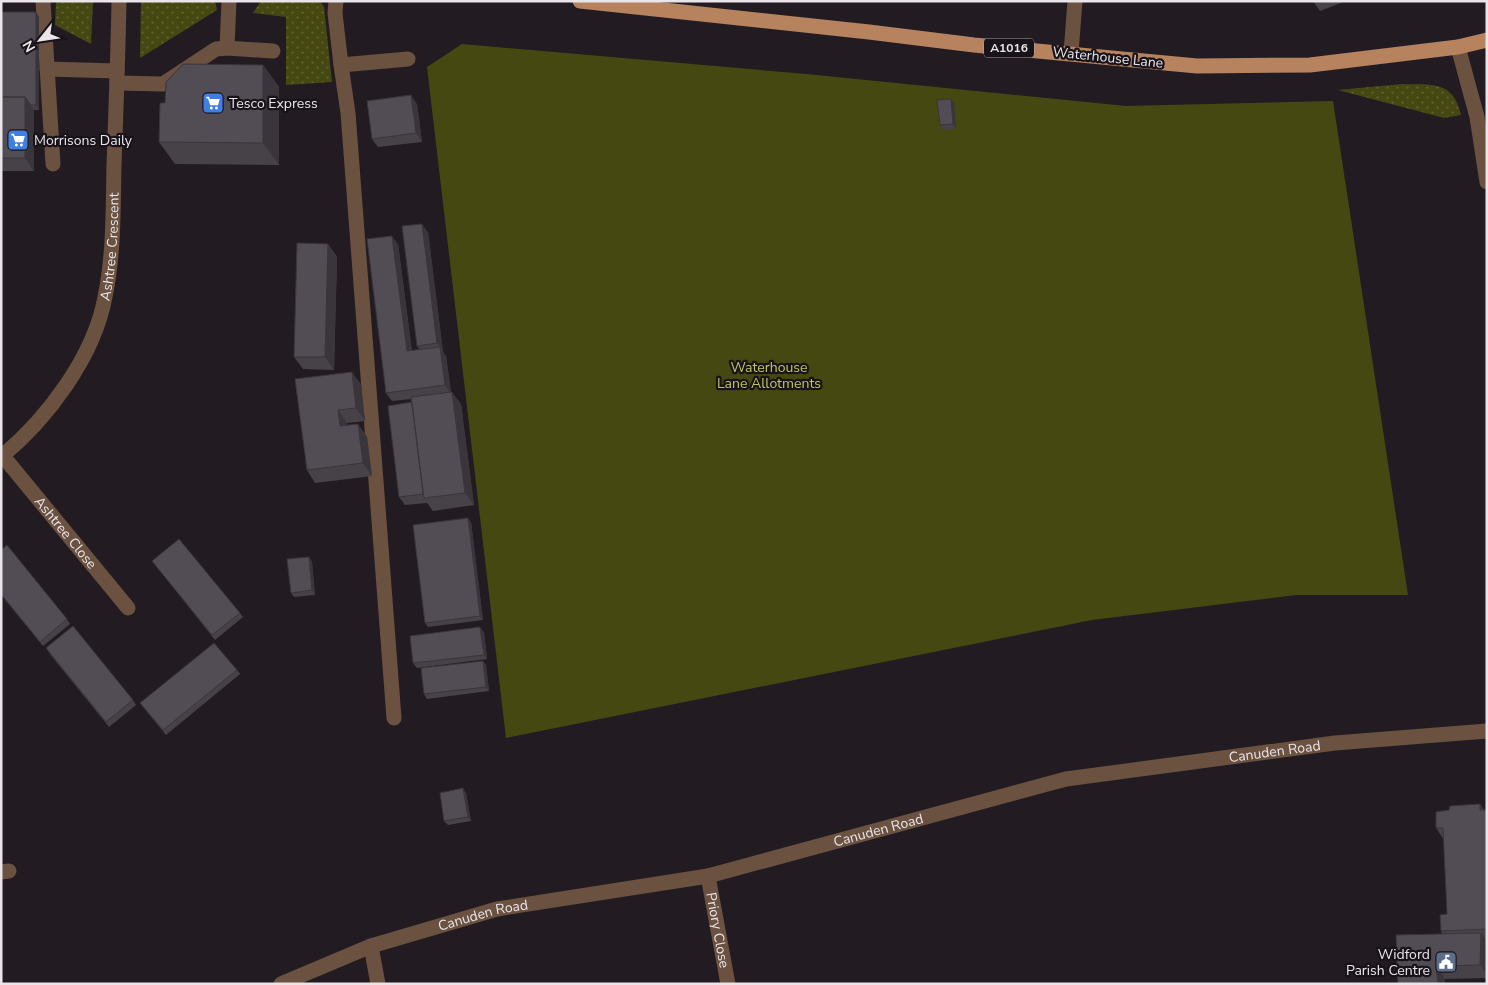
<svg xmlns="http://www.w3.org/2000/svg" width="1488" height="985" viewBox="0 0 1488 985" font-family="'Nunito Sans',sans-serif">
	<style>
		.grass { fill: url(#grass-dots) }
		.green { fill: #464812 }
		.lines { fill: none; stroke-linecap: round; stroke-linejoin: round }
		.minor { stroke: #6a5140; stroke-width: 15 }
		.major { stroke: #b7835e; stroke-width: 15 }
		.wall { fill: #474148 }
		.shaded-wall { fill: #39353b }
		.building { fill: #524c54; stroke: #39353b }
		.labels { text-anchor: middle; stroke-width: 4.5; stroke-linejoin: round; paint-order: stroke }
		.shield { fill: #181319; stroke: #aaa6ab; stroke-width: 1 }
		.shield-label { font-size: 12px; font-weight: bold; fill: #e9e5e9 }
		.street-label { font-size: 14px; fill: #e9e5e9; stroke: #181319 }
		.poi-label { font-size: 14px; fill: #e9e5e9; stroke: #181319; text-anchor: start }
		.park-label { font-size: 14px; fill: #c1c65f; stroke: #181319 }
	</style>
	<defs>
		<pattern id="grass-dots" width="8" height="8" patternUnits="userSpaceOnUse" patternTransform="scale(1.25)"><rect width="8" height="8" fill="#464812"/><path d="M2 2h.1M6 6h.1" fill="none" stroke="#616234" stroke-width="1.8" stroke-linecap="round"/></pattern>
	</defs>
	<rect width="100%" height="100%" fill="#221c22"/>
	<path class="grass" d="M 56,1 L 93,1 L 91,44 L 55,25 Z
		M 141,1 L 215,1 L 217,10 L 140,58 Z
		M 261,1 L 320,1 L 324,7 L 332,82 L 286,85 L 286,17 L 253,13 Z
		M 1402,84 C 1432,85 1453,80 1461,115 L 1444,118 L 1338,90 Z"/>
	<path class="green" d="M 462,44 L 806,74 L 1126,106 L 1333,101 L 1408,595 L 1296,595 L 1092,620 L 506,738 L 427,67 Z"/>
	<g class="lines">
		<g class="minor">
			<path d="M 43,1 L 53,164"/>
			<path d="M 336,1 L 335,13 L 341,65 L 408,59"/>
			<path d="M 1458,47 L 1477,117 L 1487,182"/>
			<path d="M 227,48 L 273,51"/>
			<path d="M 1071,53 L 1075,1"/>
			<path d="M 341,65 L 348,113 L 394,718"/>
			<path d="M 47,69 L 117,71"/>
			<path d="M 117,83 L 163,84 L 216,49 L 227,48 L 229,1"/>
			<path id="s1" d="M 3,456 L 128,608"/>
			<path id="s2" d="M 1,457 C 47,419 94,357 105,297 C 114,254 113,209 114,165 C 116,110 118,56 119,1"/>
			<path d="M 1,872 L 9,871"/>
			<path id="s3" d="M 708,876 L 728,984"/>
			<path d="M 371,946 L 378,984"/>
			<path id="s4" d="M 281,984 L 371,946 L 497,909 L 708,876 L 1066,779 L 1335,743 L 1487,731"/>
		</g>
		<path class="major" d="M 580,1 L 869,32 L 974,45 L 1197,66 L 1310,65 L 1458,47 L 1487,40"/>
	</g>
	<path class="wall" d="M 1313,1 L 1346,1 L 1320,11 Z
		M 1,12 L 39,17 L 39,110 L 34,110 L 34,171 L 1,171 Z
		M 263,65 L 279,87 L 279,165 L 175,164 L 159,142 L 165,103 Z
		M 954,103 L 956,129 L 943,130 L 940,125 Z
		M 417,104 L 422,142 L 378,147 L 372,139 Z
		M 428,232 L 443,352 L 446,356 L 451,392 L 461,404 L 474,505 L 433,511 L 427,503 L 405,505 L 399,497 L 412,402 L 412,399 L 392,401 L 386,393 L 398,244 L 412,351 L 420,350 L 417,346 Z
		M 328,244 L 337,257 L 334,370 L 303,369 L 294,357 Z
		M 295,379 L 361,384 L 365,421 L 347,423 L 347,426 L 358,424 L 367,437 L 372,476 L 315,483 L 307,470 Z
		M 471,522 L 483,620 L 428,627 L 425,623 Z
		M 1,550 L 67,619 L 70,624 L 43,646 L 1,595 Z
		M 309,557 L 312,562 L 315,595 L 294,597 L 291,593 Z
		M 152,561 L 240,613 L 243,617 L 215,640 Z
		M 484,632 L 487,659 L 417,668 L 413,663 Z
		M 49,653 L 133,700 L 136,705 L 109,727 Z
		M 483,661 L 486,665 L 489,691 L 427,699 L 424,694 Z
		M 237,670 L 240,674 L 166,735 L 143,707 Z
		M 466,793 L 471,821 L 448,825 L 444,821 Z
		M 1480,804 L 1484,810 L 1487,810 L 1487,978 L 1445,979 L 1398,984 L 1442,934 L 1441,931 L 1447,914 L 1444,840 L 1436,828 Z"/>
	<path class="shaded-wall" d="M 36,12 L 39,17 L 39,110 L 36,105 Z
		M 263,65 L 279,87 L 279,165 L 263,143 Z
		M 411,95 L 417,104 L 422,142 L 416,133 Z
		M 25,97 L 34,110 L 34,171 L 25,158 Z
		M 951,99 L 954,103 L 956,129 L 953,124 Z
		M 422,224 L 428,232 L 443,352 L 446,356 L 451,394 L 445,385 L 440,347 L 437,343 Z
		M 392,236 L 398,244 L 413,360 L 407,351 Z
		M 328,244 L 337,257 L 334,370 L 325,357 Z
		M 352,372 L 361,384 L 365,421 L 356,408 Z
		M 452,392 L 461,404 L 474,505 L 465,493 Z
		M 338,410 L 347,423 L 349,439 L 340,426 Z
		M 358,424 L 367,437 L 372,476 L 363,463 Z
		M 468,518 L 471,522 L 483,620 L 480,616 Z
		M 309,557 L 312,562 L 315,595 L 312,590 Z
		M 480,627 L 484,632 L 487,659 L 484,655 Z
		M 483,661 L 486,665 L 489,691 L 486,687 Z
		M 463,788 L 466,793 L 471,821 L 468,817 Z
		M 1480,804 L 1487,814 L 1480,810 Z
		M 1481,933 L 1487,941 L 1487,974 L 1480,965 Z
		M 1436,966 L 1445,979 L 1445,984 L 1438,984 Z"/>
	<path class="building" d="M 1,12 L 36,12 L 36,105 L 31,105 L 25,97 L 1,97 Z
		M 183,64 L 263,65 L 263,143 L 159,142 L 160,103 L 165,103 L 166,82 Z
		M 411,95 L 416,133 L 372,139 L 367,101 Z
		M 1,97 L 25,97 L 25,158 L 1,158 Z
		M 951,99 L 953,124 L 940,125 L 937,100 Z
		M 422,224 L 437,343 L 417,346 L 402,226 Z
		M 392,236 L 407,351 L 440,347 L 445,385 L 386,393 L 367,239 Z
		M 297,243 L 328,244 L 325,357 L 294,357 Z
		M 352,372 L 356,408 L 338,410 L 340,426 L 358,424 L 363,463 L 307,470 L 295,379 Z
		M 452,392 L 465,493 L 424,498 L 411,397 Z
		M 412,402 L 423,494 L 399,497 L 388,406 Z
		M 468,518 L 480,616 L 425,623 L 413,525 Z
		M 179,539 L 240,613 L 212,635 L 152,561 Z
		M 7,545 L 67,619 L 40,642 L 1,594 L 1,550 Z
		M 309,557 L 312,590 L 291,593 L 287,559 Z
		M 73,626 L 133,700 L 106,722 L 46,648 Z
		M 480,627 L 484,655 L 413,663 L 410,636 Z
		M 214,643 L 237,670 L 163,730 L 140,703 Z
		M 483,661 L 486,687 L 424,694 L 421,668 Z
		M 463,788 L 468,817 L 444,821 L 440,793 Z
		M 1480,804 L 1480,810 L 1487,810 L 1487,929 L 1441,931 L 1440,915 L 1447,914 L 1443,828 L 1436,828 L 1436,812 L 1449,810 L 1450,806 Z
		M 1481,933 L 1480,965 L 1436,966 L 1438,984 L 1398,984 L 1396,935 Z"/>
	<defs>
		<g id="supermarket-square" transform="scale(1.125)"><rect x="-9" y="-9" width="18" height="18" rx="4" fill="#3f7fe0" stroke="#181319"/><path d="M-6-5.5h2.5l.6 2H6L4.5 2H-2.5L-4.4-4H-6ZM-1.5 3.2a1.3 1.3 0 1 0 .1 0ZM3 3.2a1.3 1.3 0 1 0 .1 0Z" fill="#fff"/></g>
		<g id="civic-square" transform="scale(1.125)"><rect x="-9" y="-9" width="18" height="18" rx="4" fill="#5c6f8a" stroke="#181319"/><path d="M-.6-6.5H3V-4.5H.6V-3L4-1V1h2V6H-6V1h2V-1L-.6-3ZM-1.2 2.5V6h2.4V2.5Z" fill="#fff"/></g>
	</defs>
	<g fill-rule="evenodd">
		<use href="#supermarket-square" x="213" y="103"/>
		<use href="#supermarket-square" x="18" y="140"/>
		<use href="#civic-square" x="1446" y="962"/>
	</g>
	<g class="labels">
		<rect class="shield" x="984" y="38.5" width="50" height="19" rx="4"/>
		<g class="shield-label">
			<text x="1009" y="52">A1016</text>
		</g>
		<g class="street-label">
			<text transform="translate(1108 57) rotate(6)" y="5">Waterhouse Lane</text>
			<text dy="5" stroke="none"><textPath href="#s2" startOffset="245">Ashtree Crescent</textPath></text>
			<text dy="5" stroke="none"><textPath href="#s1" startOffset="99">Ashtree Close</textPath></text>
			<text dy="5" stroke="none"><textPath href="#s4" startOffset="1024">Canuden Road</textPath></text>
			<text dy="5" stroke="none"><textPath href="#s4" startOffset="619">Canuden Road</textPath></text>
			<text dy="5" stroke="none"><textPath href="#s4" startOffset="214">Canuden Road</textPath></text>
			<text dy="5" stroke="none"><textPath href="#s3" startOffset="55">Priory Close</textPath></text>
		</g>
		<g class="poi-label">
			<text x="229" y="108">Tesco Express</text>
			<text x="34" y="145">Morrisons Daily</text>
			<text x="1430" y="959" text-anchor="end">Widford<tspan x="1430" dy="16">Parish Centre</tspan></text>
		</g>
		<g class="park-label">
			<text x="769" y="372">Waterhouse<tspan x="769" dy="16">Lane Allotments</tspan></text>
		</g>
	</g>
	<rect width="1488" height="985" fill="none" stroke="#e9e5e9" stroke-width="5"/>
	<g transform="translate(40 40) rotate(240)" stroke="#181319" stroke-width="4" paint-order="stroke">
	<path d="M0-4L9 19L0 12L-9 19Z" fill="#e9e5e9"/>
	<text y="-8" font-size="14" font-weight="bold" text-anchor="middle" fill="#e9e5e9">N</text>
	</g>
</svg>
